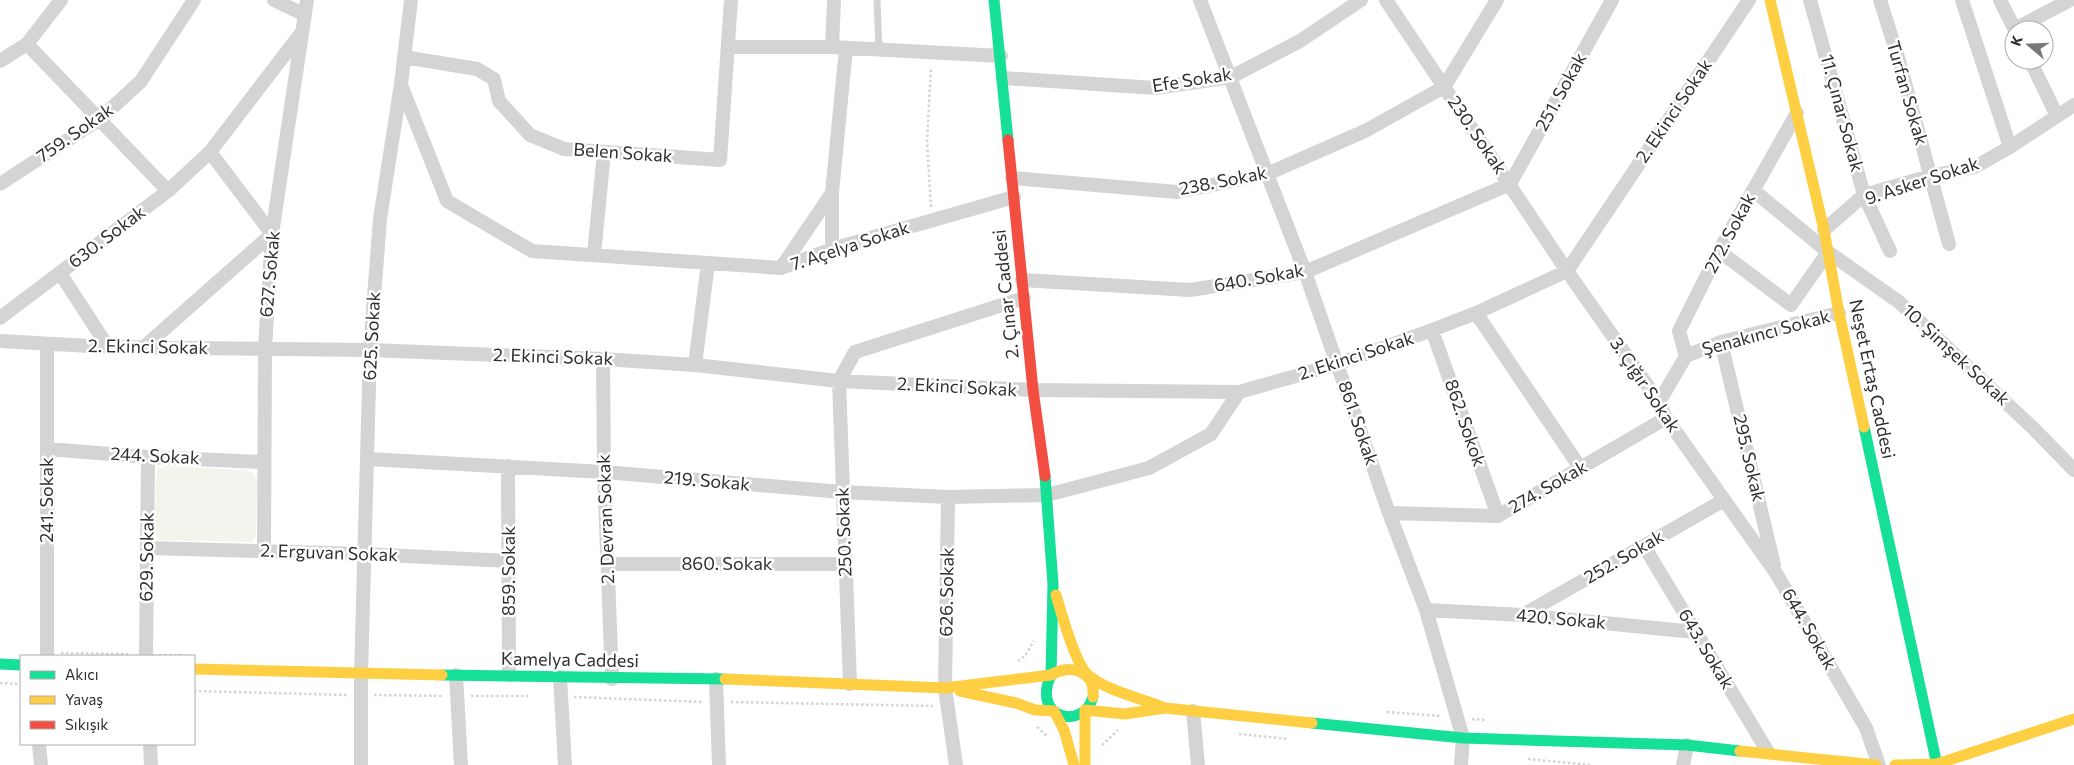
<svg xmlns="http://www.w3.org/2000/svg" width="2074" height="765" viewBox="0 0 2074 765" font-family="Commissioner,sans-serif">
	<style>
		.green { fill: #f2f4ed }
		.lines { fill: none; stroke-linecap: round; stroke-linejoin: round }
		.path { stroke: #d4d4d4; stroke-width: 2.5; stroke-dasharray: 2.5 2.5; stroke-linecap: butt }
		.lane { stroke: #d4d4d4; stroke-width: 7 }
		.street { stroke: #d4d4d4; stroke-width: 14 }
		.fast { stroke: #16e098; stroke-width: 11 }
		.slow { stroke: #ffcf43; stroke-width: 11 }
		.jam { stroke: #f24e42; stroke-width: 11 }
		.labels { text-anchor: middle; stroke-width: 5; stroke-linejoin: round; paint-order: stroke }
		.street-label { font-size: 18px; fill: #2f2f2f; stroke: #fff }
	</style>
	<rect width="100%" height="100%" fill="#fff"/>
	<path class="green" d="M 165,466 L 246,470 L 253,473 L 257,479 L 256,536 L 251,542 L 159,540 L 155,533 L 156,478 L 157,469 Z"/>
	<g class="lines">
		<path class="path" d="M 931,207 L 927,142 L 931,67
			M 61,653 L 131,654
			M 159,655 L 183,655
			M 1018,661 L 1025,656 L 1034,641
			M 0,683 L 21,684
			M 194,691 L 348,695
			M 374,695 L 443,696
			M 471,696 L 528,696
			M 574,697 L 703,702
			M 731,702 L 933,706
			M 1387,712 L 1441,716
			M 1472,719 L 1486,720
			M 1037,727 L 1048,737
			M 1239,734 L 1288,739
			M 1102,745 L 1118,730
			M 1528,759 L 1591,765"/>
		<path class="lane" d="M 877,0 L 879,50"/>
		<path class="street" d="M 274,0 L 305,15
			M 1200,0 L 1305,272 L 1389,513 L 1426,610 L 1463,738 L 1461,765
			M 1386,0 L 1567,271 L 1659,402 L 1666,418 L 1776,573 L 1866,728 L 1879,765
			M 1810,0 L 1864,195 L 1890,251
			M 1880,0 L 1898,57 L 1949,244
			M 1962,0 L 2010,147
			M 2000,0 L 2015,30
			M 2015,29 L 2070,0
			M 27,44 L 168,191
			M 729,47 L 832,47 L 1001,56
			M 832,47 L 834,0
			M 404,57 L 477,69 L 494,79 L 499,101 L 530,135 L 564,149 L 720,160 L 731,0
			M 2030,60 L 2057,116
			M 0,61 L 27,44 L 61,0
			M 1003,78 L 1156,88 L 1231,77 L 1300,41 L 1361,0
			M 401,85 L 447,201 L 532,251 L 781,268 L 832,249 L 1014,197
			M 1012,178 L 1177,192 L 1267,174 L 1365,131 L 1444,87 L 1497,0
			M 0,184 L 100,119 L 141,81 L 194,0
			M 1753,190 L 1828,252 L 1899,302 L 2035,430 L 2074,470
			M 1824,230 L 1864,195 L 1930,176 L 1975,167 L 2010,147 L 2074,105
			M 832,249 L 832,193
			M 1719,251 L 1791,305 L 1828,252
			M 594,255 L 604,152
			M 781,268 L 832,193 L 846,48
			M 60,273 L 108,347
			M 1022,280 L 1190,290 L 1305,272 L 1510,184 L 1612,0
			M 1476,313 L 1581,469
			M 0,318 L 168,191 L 210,152 L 302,32
			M 1432,330 L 1498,516
			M 0,341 L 108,347 L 370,350 L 603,359 L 695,365 L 839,381 L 1033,390 L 1239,392 L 1338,364 L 1432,330 L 1476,313 L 1567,271 L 1749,0
			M 1721,342 L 1774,565
			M 47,345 L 47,656
			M 144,347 L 272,234 L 210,152
			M 1686,356 L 1679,331 L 1719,251 L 1797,113
			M 603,359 L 604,472 L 612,679
			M 695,365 L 708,263
			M 1659,402 L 1686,356 L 1721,342 L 1839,313
			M 47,449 L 148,457 L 264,462
			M 368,459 L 604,472 L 842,492 L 948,497 L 1047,495 L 1149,468 L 1211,434 L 1239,392
			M 508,466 L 509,675
			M 948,497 L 945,688 L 956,765
			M 1389,513 L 1498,516 L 1666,418
			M 1644,546 L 1768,752
			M 148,548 L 364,554 L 509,561
			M 264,551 L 265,348 L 272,234 L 307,0
			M 608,564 L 846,564
			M 1426,610 L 1523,615 L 1695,632
			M 1523,615 L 1724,500
			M 146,656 L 148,457
			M 456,675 L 461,765
			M 560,677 L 565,765
			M 716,679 L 719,765
			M 850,684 L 839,381 L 855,352 L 1024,298
			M 1193,711 L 1198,765
			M 39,744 L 41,765
			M 150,744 L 151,765
			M 361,765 L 361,674 L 370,350 L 380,219 L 401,84 L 411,0
			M 1683,765 L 1687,745"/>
		<path class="fast" d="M 994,0 L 1008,140
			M 1864,427 L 1937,765
			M 1045,476 L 1053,584 L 1051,675 C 1031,719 1083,731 1093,697
			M 0,664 L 21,665
			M 442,675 L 725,679
			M 1312,723 L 1463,738 L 1687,745 L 1740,751"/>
		<path class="slow" d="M 1770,0 L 1824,230 L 1839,313 L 1864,427
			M 1056,595 C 1061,612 1075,663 1087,674 C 1105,691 1142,698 1165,708
			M 194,669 L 442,675
			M 725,679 L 945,688 L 1051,675 C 1070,663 1096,671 1093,697
			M 960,691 L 1016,703 L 1035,710 L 1054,711 L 1064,730 L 1074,765
			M 1740,751 L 1876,765
			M 1085,765 L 1085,710 L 1125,714 L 1165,708 L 1312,723
			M 1895,765 L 1937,764 L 2074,719"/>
		<path class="jam" d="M 1008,140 L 1033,390 L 1045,476"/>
	</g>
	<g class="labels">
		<g class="street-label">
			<text transform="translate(1192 80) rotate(-9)" y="6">Efe Sokak</text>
			<text transform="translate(1561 92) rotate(-61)" y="6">251. Sokak</text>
			<text transform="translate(1907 93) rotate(74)" y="6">Turfan Sokak</text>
			<text transform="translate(1674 111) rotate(-56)" y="6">2. Ekinci Sokak</text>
			<text transform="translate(1842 113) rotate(75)" y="6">11. Çınar Sokak</text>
			<text transform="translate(75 133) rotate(-35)" y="6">759. Sokak</text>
			<text transform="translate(1477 135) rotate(56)" y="6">230. Sokak</text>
			<text transform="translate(623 153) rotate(4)" y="6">Belen Sokak</text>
			<text transform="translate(1223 181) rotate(-11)" y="6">238. Sokak</text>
			<text transform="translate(1922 181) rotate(-18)" y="6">9. Asker Sokak</text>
			<text transform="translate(1730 233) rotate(-62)" y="6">272. Sokak</text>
			<text transform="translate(107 237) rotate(-37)" y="6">630. Sokak</text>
			<text transform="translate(850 246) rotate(-18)" y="6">7. Açelya Sokak</text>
			<text transform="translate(270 274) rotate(-85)" y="6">627. Sokak</text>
			<text transform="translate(1259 278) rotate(-10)" y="6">640. Sokak</text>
			<text transform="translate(1006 294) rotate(-96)" y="6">2. Çınar Caddesi</text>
			<text transform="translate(1766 333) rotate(-15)" y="6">Şenakıncı Sokak</text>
			<text transform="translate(372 336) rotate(-87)" y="6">625. Sokak</text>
			<text transform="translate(148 347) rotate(1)" y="6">2. Ekinci Sokak</text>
			<text transform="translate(1956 355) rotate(43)" y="6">10. Şimşek Sokak</text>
			<text transform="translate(1356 356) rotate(-18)" y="6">2. Ekinci Sokak</text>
			<text transform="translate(553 357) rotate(2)" y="6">2. Ekinci Sokak</text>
			<text transform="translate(1872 379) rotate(78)" y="6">Neşet Ertaş Caddesi</text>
			<text transform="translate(1645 385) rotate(56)" y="6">3. Çığır Sokak</text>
			<text transform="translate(957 387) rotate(3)" y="6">2. Ekinci Sokak</text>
			<text transform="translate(1358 423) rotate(71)" y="6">861. Sokak</text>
			<text transform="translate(1465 423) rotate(71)" y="6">862. Sokok</text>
			<text transform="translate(155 456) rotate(3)" y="6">244. Sokak</text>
			<text transform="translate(1749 458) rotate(77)" y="6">295. Sokak</text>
			<text transform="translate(707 481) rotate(5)" y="6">219. Sokak</text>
			<text transform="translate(1548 487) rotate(-30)" y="6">274. Sokak</text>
			<text transform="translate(47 500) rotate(-90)" y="6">241. Sokak</text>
			<text transform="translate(606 519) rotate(-92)" y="6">2. Devran Sokak</text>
			<text transform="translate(844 532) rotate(-92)" y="6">250. Sokak</text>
			<text transform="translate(329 553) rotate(2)" y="6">2. Erguvan Sokak</text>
			<text transform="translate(147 557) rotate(-89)" y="6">629. Sokak</text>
			<text transform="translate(1624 557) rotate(-30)" y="6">252. Sokak</text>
			<text x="727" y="570">860. Sokak</text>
			<text transform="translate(509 571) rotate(-90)" y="6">859. Sokak</text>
			<text transform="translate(947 592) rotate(-89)" y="6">626. Sokak</text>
			<text transform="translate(1561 619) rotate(5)" y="6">420. Sokak</text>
			<text transform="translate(1809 629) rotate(60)" y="6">644. Sokak</text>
			<text transform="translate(1706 649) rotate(59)" y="6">643. Sokak</text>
			<text transform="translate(570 660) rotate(1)" y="6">Kamelya Caddesi</text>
		</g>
	</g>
	<rect x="20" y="655" width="175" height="90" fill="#ffffff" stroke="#acacac"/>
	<rect x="30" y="671" width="25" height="8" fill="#16e098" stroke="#acacac"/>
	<text x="65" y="680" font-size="15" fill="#2f2f2f">Akıcı</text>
	<rect x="30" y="696" width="25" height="8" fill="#ffcf43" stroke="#acacac"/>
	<text x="65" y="705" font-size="15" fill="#2f2f2f">Yavaş</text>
	<rect x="30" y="721" width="25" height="8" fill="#f24e42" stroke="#acacac"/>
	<text x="65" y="730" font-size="15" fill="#2f2f2f">Sıkışık</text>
	<g transform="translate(2029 45) rotate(289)"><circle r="24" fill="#ffffff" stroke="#acacac"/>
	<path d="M0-4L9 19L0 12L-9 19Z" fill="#787878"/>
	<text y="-8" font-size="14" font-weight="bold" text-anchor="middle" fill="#2f2f2f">K</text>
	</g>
</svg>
